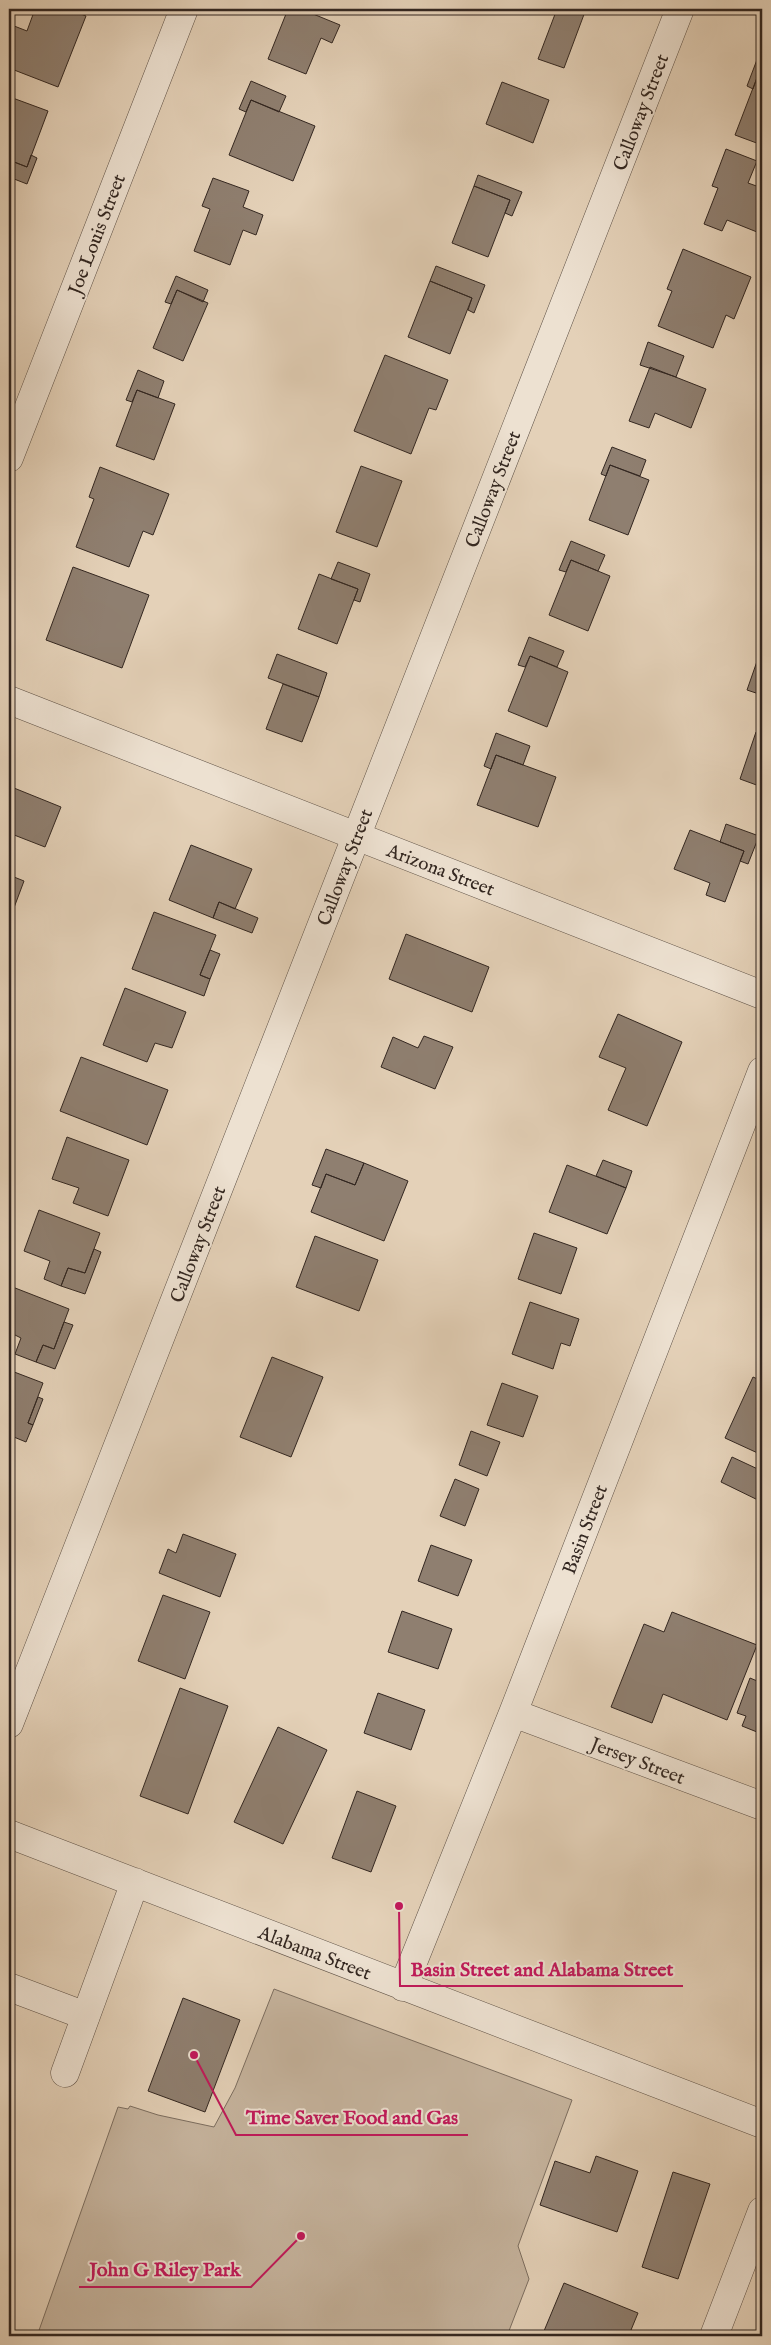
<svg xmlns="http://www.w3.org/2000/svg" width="771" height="2345" viewBox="0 0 771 2345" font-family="'IM FELL English',serif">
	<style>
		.green { fill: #c6b49e; stroke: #7c6e60 }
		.building { fill: #8f7f70; stroke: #332721 }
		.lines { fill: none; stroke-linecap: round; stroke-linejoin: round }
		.minor-casing { stroke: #5f5247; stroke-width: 29 }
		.minor { stroke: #ede1d1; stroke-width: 28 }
		.labels { text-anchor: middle; stroke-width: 4; stroke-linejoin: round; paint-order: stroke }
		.street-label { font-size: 19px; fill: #332721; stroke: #ede1d1 }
		.leader { fill: none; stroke: #c2185b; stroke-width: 2 }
		.callout-dot { fill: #c2185b; stroke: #ede1d1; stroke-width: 2 }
		.callout-label { font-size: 20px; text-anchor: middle; font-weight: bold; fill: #c2185b; stroke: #ede1d1; stroke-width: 4; stroke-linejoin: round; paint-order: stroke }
	</style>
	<rect width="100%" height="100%" fill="#e4d1b8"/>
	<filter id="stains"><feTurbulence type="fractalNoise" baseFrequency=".004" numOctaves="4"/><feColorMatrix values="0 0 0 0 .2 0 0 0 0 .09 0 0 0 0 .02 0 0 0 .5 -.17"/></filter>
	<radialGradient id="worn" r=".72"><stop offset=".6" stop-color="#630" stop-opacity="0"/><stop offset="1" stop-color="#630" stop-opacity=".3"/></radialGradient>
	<path class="green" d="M 274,1989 L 572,2100 L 518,2246 L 529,2279 L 507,2336 L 37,2336 L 118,2107 L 128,2109 L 130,2106 L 158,2115 L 214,2127 L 235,2088 Z"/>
	<path class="building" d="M 35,9 L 68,9 L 86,16 L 58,87 L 9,68 L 9,24 L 27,31 Z
		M 288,9 L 301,9 L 340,25 L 332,43 L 321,38 L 306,74 L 268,59 Z
		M 557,9 L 586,9 L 564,68 L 538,59 Z
		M 758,57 L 762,59 L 762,77 L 758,75 L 753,89 L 747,86 Z
		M 758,75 L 762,77 L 762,145 L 735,135 Z
		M 251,81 L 286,96 L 279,112 L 251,100 L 246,112 L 239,109 Z
		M 502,82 L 549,100 L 533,143 L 486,124 Z
		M 10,97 L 48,111 L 27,167 L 9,160 Z
		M 251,100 L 315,126 L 293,181 L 229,155 Z
		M 726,149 L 757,161 L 748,183 L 762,188 L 762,234 L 727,220 L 722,231 L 704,224 L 718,188 L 712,186 Z
		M 31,155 L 37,158 L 27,184 L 9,177 L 9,160 L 27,167 Z
		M 478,175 L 522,192 L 512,216 L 505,213 L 510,200 L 474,186 Z
		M 213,178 L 249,191 L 243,207 L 263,215 L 256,235 L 243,230 L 230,265 L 194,251 L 210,209 L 202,206 Z
		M 474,186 L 510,200 L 488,257 L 452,243 Z
		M 683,249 L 751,277 L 734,319 L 726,315 L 713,348 L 658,326 L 672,291 L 667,289 Z
		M 436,266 L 485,285 L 474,313 L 468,310 L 472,298 L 430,281 Z
		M 176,276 L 208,290 L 203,302 L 177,290 L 171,304 L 165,302 Z
		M 430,281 L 472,298 L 450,354 L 408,337 Z
		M 177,290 L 208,303 L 183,361 L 153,348 Z
		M 648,342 L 684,356 L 676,377 L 640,365 Z
		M 385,355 L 448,380 L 436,410 L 429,408 L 411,454 L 354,431 Z
		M 650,367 L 706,389 L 691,428 L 655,413 L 649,428 L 629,421 Z
		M 138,370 L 164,381 L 158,398 L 137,390 L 132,402 L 126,400 Z
		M 137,390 L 175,404 L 154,460 L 116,446 Z
		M 612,447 L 646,460 L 640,476 L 610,465 L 606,476 L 601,474 Z
		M 610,465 L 649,480 L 628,535 L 589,520 Z
		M 361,466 L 402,481 L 377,547 L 336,532 Z
		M 100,467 L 169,494 L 153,535 L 143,531 L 129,567 L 76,547 L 94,499 L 89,497 Z
		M 571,541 L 605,555 L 598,571 L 571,560 L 566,572 L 559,570 Z
		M 571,560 L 610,576 L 588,631 L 549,615 Z
		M 338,562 L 370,574 L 360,602 L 354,600 L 358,589 L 331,579 Z
		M 73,567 L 149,595 L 122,668 L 46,640 Z
		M 319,574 L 358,589 L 337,644 L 298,629 Z
		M 529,637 L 564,651 L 557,667 L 530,656 L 525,667 L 518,665 Z
		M 762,647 L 762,695 L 747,690 Z
		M 277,654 L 327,673 L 319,697 L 268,678 Z
		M 530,656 L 568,672 L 547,727 L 508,711 Z
		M 283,684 L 319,697 L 302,742 L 266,729 Z
		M 756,732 L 762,735 L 762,787 L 740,779 Z
		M 496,733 L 530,746 L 523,765 L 496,755 L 491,769 L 484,766 Z
		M 496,755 L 556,777 L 538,827 L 477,805 Z
		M 9,786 L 61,807 L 45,847 L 9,833 Z
		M 726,824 L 759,836 L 748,864 L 740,861 L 744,851 L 720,842 Z
		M 690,830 L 744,851 L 725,902 L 706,895 L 710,883 L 674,869 Z
		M 191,845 L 252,869 L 235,909 L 219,902 L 213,918 L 169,900 Z
		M 9,875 L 24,881 L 9,921 Z
		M 219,902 L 258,918 L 252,933 L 213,918 Z
		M 154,912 L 216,935 L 200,975 L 210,979 L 204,996 L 132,969 Z
		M 406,934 L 489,967 L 472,1012 L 389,979 Z
		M 210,950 L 220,954 L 210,979 L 200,975 Z
		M 125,988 L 186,1012 L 172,1048 L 155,1043 L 147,1062 L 103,1045 Z
		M 618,1014 L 682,1042 L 647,1126 L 608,1110 L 626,1068 L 599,1057 Z
		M 424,1036 L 453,1047 L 435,1089 L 381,1067 L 393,1037 L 418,1048 Z
		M 81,1057 L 168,1090 L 147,1145 L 60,1111 Z
		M 67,1137 L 129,1160 L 108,1216 L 73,1203 L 79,1188 L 52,1179 Z
		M 326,1149 L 364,1163 L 355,1185 L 326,1174 L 321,1188 L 312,1185 Z
		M 603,1160 L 632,1171 L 626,1188 L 596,1176 Z
		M 364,1163 L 408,1181 L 384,1241 L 311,1212 L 326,1174 L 355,1185 Z
		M 567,1165 L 626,1188 L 607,1234 L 549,1212 Z
		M 39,1210 L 100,1233 L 85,1273 L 68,1268 L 61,1286 L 44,1279 L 50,1261 L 24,1251 Z
		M 534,1233 L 577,1248 L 561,1294 L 518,1279 Z
		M 315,1236 L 378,1260 L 359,1311 L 296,1287 Z
		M 94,1249 L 101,1252 L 85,1294 L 61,1286 L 68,1268 L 85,1273 Z
		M 10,1286 L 69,1309 L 54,1349 L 43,1345 L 36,1362 L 15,1354 L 21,1338 L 9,1332 Z
		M 530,1302 L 579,1319 L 570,1346 L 561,1343 L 553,1369 L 512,1354 Z
		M 64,1322 L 73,1325 L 55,1369 L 36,1362 L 43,1345 L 54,1349 Z
		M 272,1357 L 323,1377 L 291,1457 L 240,1437 Z
		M 9,1370 L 43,1383 L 28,1423 L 33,1425 L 26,1442 L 9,1435 Z
		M 753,1377 L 762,1381 L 762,1455 L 725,1438 Z
		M 502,1383 L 538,1396 L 523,1437 L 487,1425 Z
		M 38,1397 L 43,1399 L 33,1425 L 28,1423 Z
		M 471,1431 L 500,1442 L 487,1476 L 459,1465 Z
		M 732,1457 L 762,1471 L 762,1502 L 721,1482 Z
		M 455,1479 L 479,1489 L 465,1526 L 440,1516 Z
		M 183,1534 L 236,1554 L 220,1597 L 159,1573 L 168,1549 L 176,1553 Z
		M 431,1545 L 472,1560 L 458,1596 L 418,1581 Z
		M 163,1595 L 210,1612 L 185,1679 L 138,1661 Z
		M 402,1611 L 452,1629 L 438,1669 L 388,1652 Z
		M 672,1612 L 757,1645 L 727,1720 L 663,1694 L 652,1723 L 611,1707 L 644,1624 L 664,1632 Z
		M 750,1678 L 762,1683 L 762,1734 L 742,1726 L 746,1716 L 737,1713 Z
		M 180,1688 L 228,1706 L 188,1814 L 140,1796 Z
		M 378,1693 L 425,1710 L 411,1750 L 364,1733 Z
		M 278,1727 L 327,1750 L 283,1844 L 234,1822 Z
		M 357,1791 L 396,1806 L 371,1872 L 332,1858 Z
		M 183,1998 L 240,2020 L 205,2112 L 148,2091 Z
		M 596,2156 L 638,2171 L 617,2232 L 540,2205 L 555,2161 L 590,2173 Z
		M 673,2172 L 710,2184 L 678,2279 L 642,2267 Z
		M 564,2283 L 638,2313 L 631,2330 L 637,2332 L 635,2336 L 557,2336 L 544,2331 Z"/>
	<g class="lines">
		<g class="minor-casing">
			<path id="minor" d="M 9,458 L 184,9
				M 9,700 L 762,995
				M 513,1713 L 762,1806
				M 9,1724 L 680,9
				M 9,1834 L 762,2124
				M 9,1987 L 86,2016
				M 403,1987 L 513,1713 L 762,1071
				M 65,2073 L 135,1882
				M 714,2336 L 762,2211"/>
		</g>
		<use href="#minor" class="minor"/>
	</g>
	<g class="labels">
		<g class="street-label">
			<text transform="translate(640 112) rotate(-69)" y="7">Calloway Street</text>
			<text transform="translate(96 234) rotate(-69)" y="7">Joe Louis Street</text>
			<text transform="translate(492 489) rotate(-69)" y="7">Calloway Street</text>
			<text transform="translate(344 867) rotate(-69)" y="7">Calloway Street</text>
			<text transform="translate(441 869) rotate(21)" y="7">Arizona Street</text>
			<text transform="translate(197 1244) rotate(-69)" y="7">Calloway Street</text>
			<text transform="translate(584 1529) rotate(-69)" y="7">Basin Street</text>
			<text transform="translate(638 1760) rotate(21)" y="7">Jersey Street</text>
			<text transform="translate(315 1952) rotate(21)" y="7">Alabama Street</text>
		</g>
	</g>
	<path class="leader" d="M399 1906L400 1986H683M194 2055L236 2135H468M301 2236L251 2287H79"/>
	<g class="callout-dot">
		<circle cx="399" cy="1906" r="5"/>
		<circle cx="194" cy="2055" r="5"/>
		<circle cx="301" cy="2236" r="5"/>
	</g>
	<g class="callout-label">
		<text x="542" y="1976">Basin Street and Alabama Street</text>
		<text x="352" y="2124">Time Saver Food and Gas</text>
		<text x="165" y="2276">John G Riley Park</text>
	</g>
	<rect width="771" height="2345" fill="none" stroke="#e4d1b8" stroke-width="30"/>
	<rect x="10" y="10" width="751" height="2325" fill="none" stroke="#332721" stroke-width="2.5"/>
	<rect x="15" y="15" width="741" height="2315" fill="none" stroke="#332721"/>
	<rect width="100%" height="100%" filter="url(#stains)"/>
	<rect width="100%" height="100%" fill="url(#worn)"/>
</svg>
